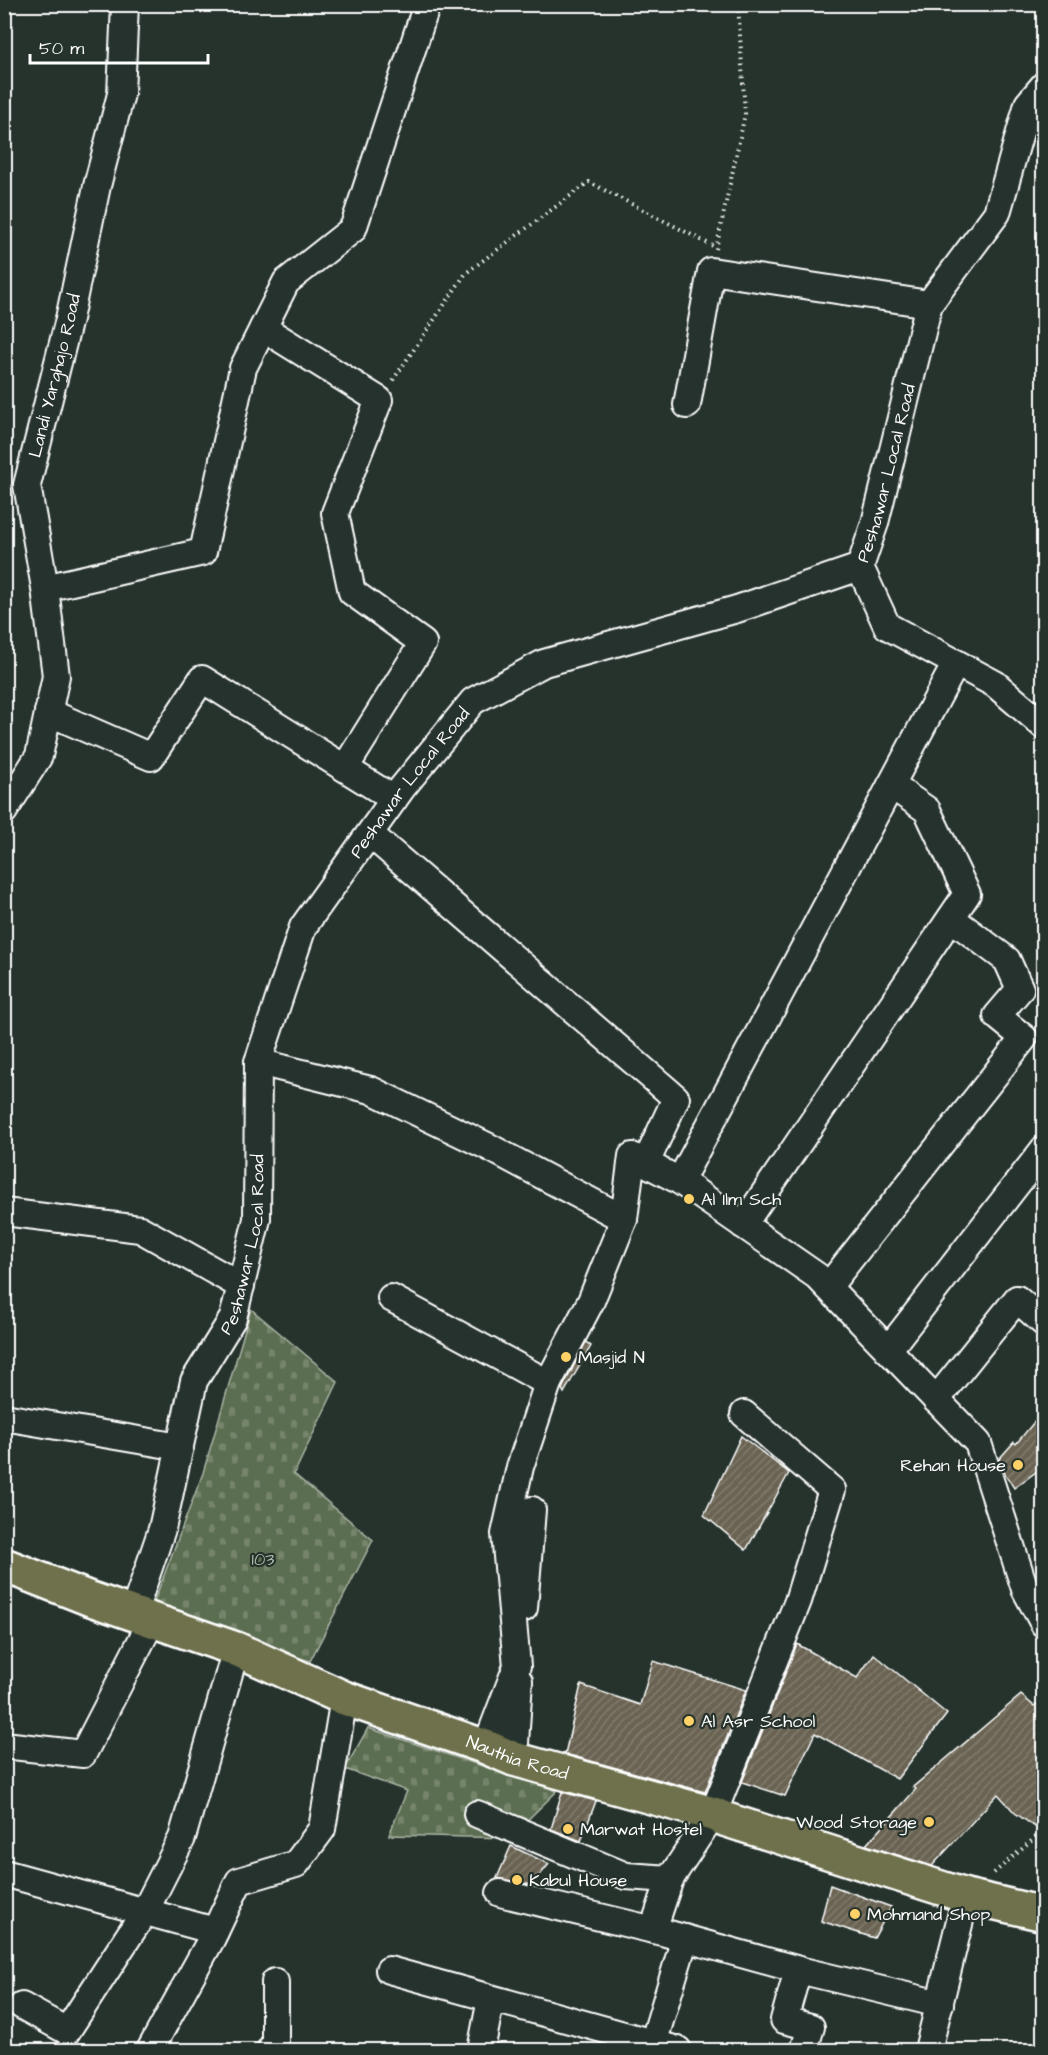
<svg xmlns="http://www.w3.org/2000/svg" width="1048" height="2055" viewBox="0 0 1048 2055" font-family="'Architects Daughter',sans-serif">
	<style>
		.cemetery { fill: url(#cemetery-stones); stroke: #adb6a8; stroke-width: 1.5 }
		.building { fill: url(#building-hatch); stroke: #fff; stroke-width: 1.5 }
		.lines { fill: none; stroke-linecap: round; stroke-linejoin: round }
		.minor-casing { stroke: #fff; stroke-width: 30 }
		.major-casing { stroke: #fff; stroke-width: 38 }
		.path { stroke: #fff; stroke-width: 4; stroke-dasharray: 1.5 4.5; stroke-linecap: butt }
		.minor { stroke: #26332d; stroke-width: 26 }
		.major { stroke: #6e714b; stroke-width: 33 }
		.poi-dot { fill: #ffd166; stroke: #26332d; stroke-width: 2 }
		.labels { text-anchor: middle; stroke-width: 4.5; stroke-linejoin: round; paint-order: stroke }
		.street-label { font-size: 18px; fill: #fff; stroke: #26332d }
		.poi-label { font-size: 18px; fill: #fff; stroke: #26332d; text-anchor: start }
		.park-label { font-size: 18px; fill: #b5beb1; stroke: #26332d }
	</style>
	<defs>
		<pattern id="cemetery-stones" width="16" height="16" patternUnits="userSpaceOnUse" patternTransform="scale(1.5)"><rect width="16" height="16" fill="#5b6e51"/><path d="M2 7V4a2 2 0 0 1 4 0v3zM10 15v-3a2 2 0 0 1 4 0v3z" fill="#74846b"/></pattern>
		<pattern id="building-hatch" width="6" height="6" patternUnits="userSpaceOnUse" patternTransform="scale(1.5)"><rect width="6" height="6" fill="#6a6452"/><path d="M-1 1l2-2M0 6l6-6M5 7l2-2" fill="none" stroke="#807b6c"/></pattern>
	</defs>
	<rect width="100%" height="100%" fill="#26332d"/>
	<filter id="ink" filterUnits="userSpaceOnUse"><feTurbulence type="fractalNoise" baseFrequency=".0167" numOctaves="2"/><feDisplacementMap in="SourceGraphic" scale="12" xChannelSelector="R" yChannelSelector="G"/><feConvolveMatrix kernelMatrix="1 2 1 2 8 2 1 2 1" color-interpolation-filters="sRGB"/></filter>
	<g filter="url(#ink)">
		<path class="cemetery" d="M 251,1309 L 338,1382 L 294,1474 L 373,1540 L 310,1661 L 150,1612 L 203,1473 Z
			M 368,1728 L 557,1791 L 509,1838 L 389,1835 L 407,1791 L 345,1769 Z"/>
		<path class="building" d="M 586,1342 L 591,1346 L 564,1393 L 562,1389 Z
			M 1044,1410 L 1044,1466 L 1014,1488 L 1002,1469 L 999,1459 L 1014,1442 L 1016,1444 Z
			M 741,1436 L 789,1473 L 746,1550 L 704,1515 Z
			M 797,1644 L 857,1678 L 874,1654 L 947,1714 L 897,1779 L 815,1733 L 785,1796 L 742,1782 Z
			M 653,1661 L 746,1690 L 705,1792 L 565,1754 L 581,1685 L 640,1705 Z
			M 1021,1695 L 1034,1706 L 1044,1698 L 1044,1833 L 1015,1813 L 998,1794 L 932,1866 L 866,1845 L 916,1789 L 913,1787 Z
			M 562,1792 L 596,1801 L 581,1841 L 551,1829 Z
			M 511,1846 L 549,1864 L 532,1885 L 497,1878 Z
			M 830,1885 L 891,1907 L 874,1938 L 821,1921 Z"/>
		<g class="lines">
			<g class="minor-casing">
				<g id="minor">
					<path d="M 263,328 L 379,400 L 335,513 L 352,592 L 423,643 L 345,768"/>
					<path d="M 687,405 L 711,271 L 929,304"/>
					<path d="M 860,567 L 887,626 L 995,684 L 1044,726"/>
					<path d="M 45,588 L 203,552 L 243,368 L 286,282 L 353,229 L 427,4"/>
					<path d="M 48,712 L 151,757 L 202,679 L 394,799"/>
					<path id="s1" d="M 4,811 L 39,756 L 56,676 L 45,588 L 27,485 L 69,319 L 97,186 L 121,94 L 125,4"/>
					<path d="M 370,834 L 676,1098 L 646,1163"/>
					<path d="M 258,1062 L 371,1090 L 489,1147 L 624,1219 L 632,1156 L 680,1181 L 817,1276 L 978,1443 L 1025,1589 L 1044,1624"/>
					<path d="M 680,1181 L 956,663"/>
					<path d="M 4,1212 L 140,1229 L 241,1286"/>
					<path d="M 743,1225 L 967,894 L 927,810 L 891,785"/>
					<path d="M 828,1287 L 1024,1038 L 997,1016 L 1020,989 L 1007,960 L 951,918"/>
					<path d="M 391,1298 L 548,1383"/>
					<path d="M 888,1350 L 1044,1149"/>
					<path d="M 936,1400 L 1017,1299 L 1044,1323"/>
					<path d="M 4,1417 L 180,1447"/>
					<path d="M 524,1608 L 532,1510"/>
					<path id="s2" d="M 133,1614 L 162,1529 L 194,1381 L 233,1318 L 257,1219 L 258,1062 L 303,927 L 402,788 L 473,701 L 544,663 L 737,609 L 860,567 L 875,523 L 929,304 L 997,213 L 1028,104 L 1044,85"/>
					<path d="M 4,1745 L 83,1754 L 152,1620"/>
					<path d="M 486,1747 L 517,1666 L 505,1534 L 520,1467 L 548,1383 L 591,1301 L 624,1219"/>
					<path d="M 514,1759 L 519,1681"/>
					<path d="M 477,1814 L 626,1876 L 670,1879"/>
					<path d="M 4,1873 L 215,1931"/>
					<path d="M 500,1893 L 662,1932 L 803,1971 L 940,2004"/>
					<path d="M 653,1930 L 670,1879 L 713,1814 L 798,1601 L 832,1490 L 744,1414"/>
					<path d="M 389,1970 L 678,2050"/>
					<path d="M 798,1970 L 784,2020 L 811,2027 L 804,2050"/>
					<path d="M 22,2006 L 67,2031 L 145,1911 L 182,1838 L 236,1649"/>
					<path d="M 653,2044 L 685,1938"/>
					<path d="M 150,2050 L 212,1938 L 239,1881 L 296,1864 L 322,1829 L 344,1698"/>
					<path d="M 270,2050 L 275,2043 L 275,1982"/>
					<path d="M 481,2050 L 491,1999"/>
					<path d="M 928,2050 L 966,1896"/>
				</g>
			</g>
			<g class="major-casing">
				<g id="major">
					<path id="s3" d="M 4,1565 L 88,1598 L 236,1649 L 344,1698 L 486,1747 L 514,1759 L 713,1814 L 727,1820 L 966,1896 L 1044,1914"/>
				</g>
			</g>
			<path class="path" d="M 716,249 L 745,114 L 738,4
				M 393,380 L 466,273 L 589,182 L 713,246
				M 994,1873 L 1044,1830"/>
			<use href="#minor" class="minor"/>
			<use href="#major" class="major"/>
		</g>
	</g>
	<g class="poi-dot">
		<circle cx="689" cy="1199" r="6"/>
		<circle cx="566" cy="1357" r="6"/>
		<circle cx="1018" cy="1465" r="6"/>
		<circle cx="689" cy="1721" r="6"/>
		<circle cx="929" cy="1822" r="6"/>
		<circle cx="568" cy="1829" r="6"/>
		<circle cx="517" cy="1880" r="6"/>
		<circle cx="855" cy="1914" r="6"/>
	</g>
	<g class="labels">
		<g class="street-label">
			<text dy="6" stroke="none"><textPath href="#s1" startOffset="453">Landi Yarghajo Road</textPath></text>
			<text dy="6" stroke="none"><textPath href="#s2" startOffset="1508">Peshawar Local Road</textPath></text>
			<text dy="6" stroke="none"><textPath href="#s2" startOffset="896">Peshawar Local Road</textPath></text>
			<text dy="6" stroke="none"><textPath href="#s2" startOffset="390">Peshawar Local Road</textPath></text>
			<text dy="6" stroke="none"><textPath href="#s3" startOffset="549">Nauthia Road</textPath></text>
		</g>
		<g class="poi-label">
			<text x="701" y="1205">Al Ilm Sch</text>
			<text x="578" y="1363">Masjid N</text>
			<text x="1006" y="1471" text-anchor="end">Rehan House</text>
			<text x="701" y="1727">Al Asr School</text>
			<text x="917" y="1828" text-anchor="end">Wood Storage</text>
			<text x="580" y="1835">Marwat Hostel</text>
			<text x="529" y="1886">Kabul House</text>
			<text x="867" y="1920">Mohmand Shop</text>
		</g>
		<g class="park-label">
			<text x="263" y="1565">103</text>
		</g>
	</g>
	<rect width="1048" height="2055" fill="none" stroke="#26332d" stroke-width="24"/>
	<rect x="12" y="12" width="1024" height="2031" fill="none" stroke="#fff" stroke-width="2" filter="url(#ink)"/>
	<path d="M30 54v9h178v-9" fill="none" stroke="#ffffff" stroke-width="3"/>
	<text x="39" y="54" font-size="18" fill="#ffffff" stroke="#26332d" stroke-width="4.5" paint-order="stroke">50 m</text>
</svg>
